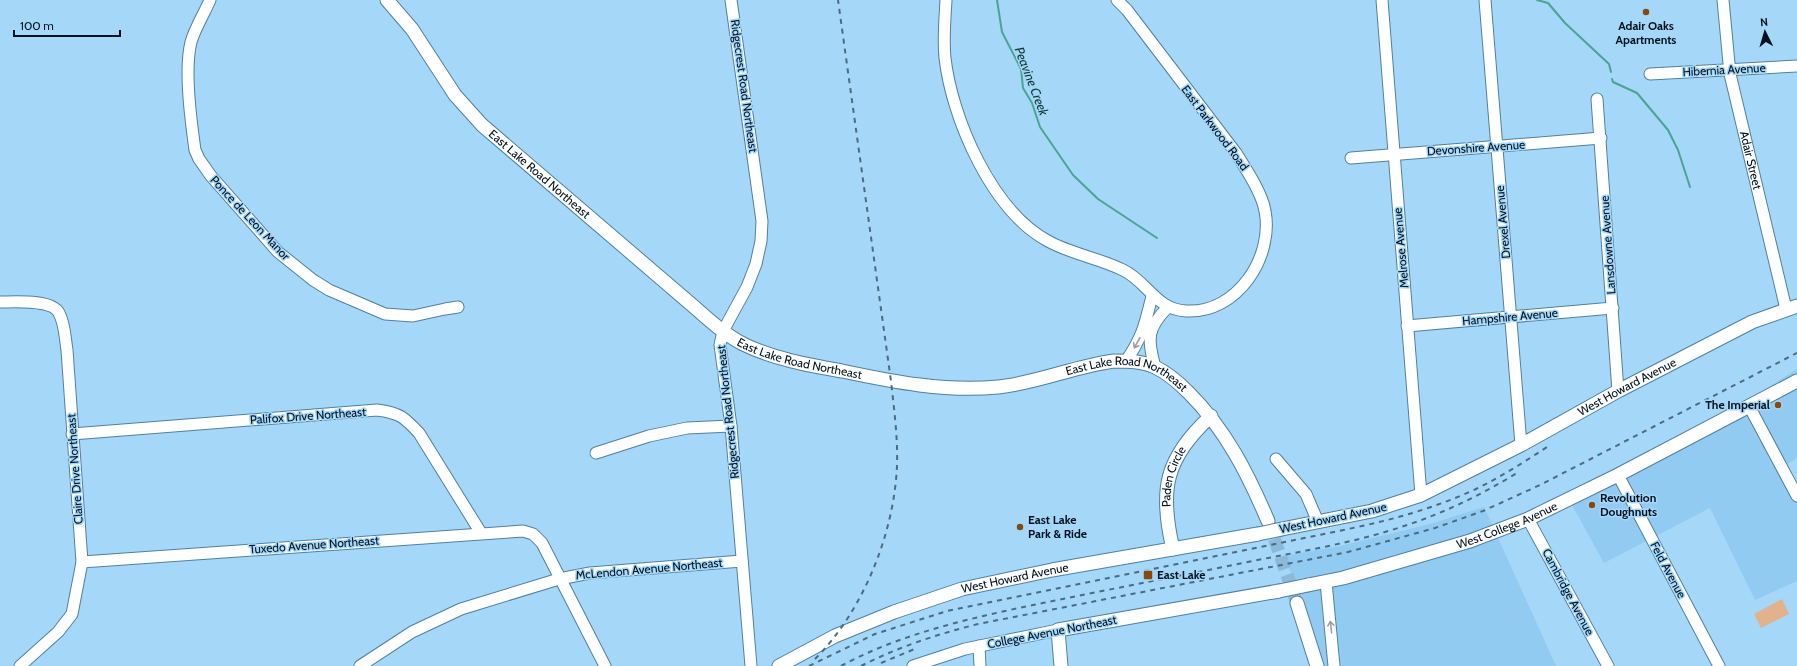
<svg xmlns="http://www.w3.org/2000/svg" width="1797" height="666" viewBox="0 0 1797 666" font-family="Cabin,sans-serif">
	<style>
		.built { fill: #92cbf2 }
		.green { fill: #e2b18d }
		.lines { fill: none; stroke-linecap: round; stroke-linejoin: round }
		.stream { stroke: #4ba492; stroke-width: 2 }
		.major-tunnel { stroke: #8cb9d8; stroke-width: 13; stroke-dasharray: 13 6; stroke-linecap: butt }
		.minor-casing { stroke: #50809f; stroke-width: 13 }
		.major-casing { stroke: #50809f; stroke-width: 15 }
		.minor { stroke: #fff; stroke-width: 11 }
		.major { stroke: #fff; stroke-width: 13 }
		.rail { stroke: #4b6b81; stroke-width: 2; stroke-dasharray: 5 5; stroke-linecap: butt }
		.major-bridge-casing { stroke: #50809f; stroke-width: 15; stroke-linecap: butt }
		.major-bridge { stroke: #fff; stroke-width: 13 }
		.oneway { stroke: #99a0a5 }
		.poi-dot { fill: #884a0c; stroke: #a5d7f9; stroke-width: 1.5 }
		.labels { text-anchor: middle; stroke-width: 3; stroke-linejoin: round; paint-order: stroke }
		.poi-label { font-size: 12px; font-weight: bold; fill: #01121e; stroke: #a5d7f9; text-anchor: start }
		.street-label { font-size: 12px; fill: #01121e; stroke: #a5d7f9 }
		.water-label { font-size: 13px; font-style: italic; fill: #103a32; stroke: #a5d7f9 }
	</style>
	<rect width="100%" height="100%" fill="#a5d7f9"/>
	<path class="built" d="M 1797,369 L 1797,458 L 1783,467 L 1797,492 L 1797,581 L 1755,600 L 1710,508 L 1604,563 L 1568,498 L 1575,488 L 1753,397 Z
		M 1484,507 L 1556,666 L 1323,666 L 1304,600 L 1283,556 L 1340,546 L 1430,524 Z"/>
	<path class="green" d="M 1782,599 L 1789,614 L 1761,628 L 1754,614 Z"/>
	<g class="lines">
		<path class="stream" d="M 997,0 L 1002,32 L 1021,69 L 1023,88 L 1032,103 L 1040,127 L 1073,175 L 1098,199 L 1157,238
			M 1537,0 L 1548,3 L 1565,23 L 1609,64 L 1611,72
			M 1612,79 L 1613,82 L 1637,93 L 1668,130 L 1678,150 L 1690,187"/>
		<path class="major-tunnel" d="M 1268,521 L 1297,603"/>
		<g class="minor-casing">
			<g id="minor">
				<path d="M 210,0 C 204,14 195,28 191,42 C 184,70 191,121 195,150 L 199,159 L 211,176 L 278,252 L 313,280 L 329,290 L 385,314 L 413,316 L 445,309 L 458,307"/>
				<path d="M 731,0 L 762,221 L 761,241 L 756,264 L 747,287 L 723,331 L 720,345 L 731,426 L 751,666"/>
				<path d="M 946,0 C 945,19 943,39 945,58 C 952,119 992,211 1048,241 C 1071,254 1099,258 1123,270 C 1148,282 1155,309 1186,311 C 1237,314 1274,257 1265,211 C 1262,193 1246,169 1236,153 L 1127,10 L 1117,0"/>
				<path d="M 1382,0 L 1421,495"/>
				<path d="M 1485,0 L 1521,445"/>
				<path id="s1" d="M 1723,0 L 1730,74 L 1786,309"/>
				<path d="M 1650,74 L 1797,66"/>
				<path d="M 1597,99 L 1618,391"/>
				<path d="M 1351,158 L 1601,138"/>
				<path d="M 0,302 C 14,302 52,299 59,313 C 65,324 65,338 67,350 L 82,562 L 72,614 L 58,632 L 20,666"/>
				<path d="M 1407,326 L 1613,308"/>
				<path d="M 1126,361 C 1143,336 1145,324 1152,296"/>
				<path d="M 1155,367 C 1147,339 1147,328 1168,307"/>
				<path d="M 1749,406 L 1797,496"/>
				<path d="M 72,434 L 377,410 C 400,413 404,417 419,433 L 481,533"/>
				<path d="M 596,453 L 649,436 L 687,428 L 731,426"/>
				<path d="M 1276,459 L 1306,494 L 1318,522"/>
				<path d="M 1618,475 L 1719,666"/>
				<path d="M 1528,519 L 1608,666"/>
				<path d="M 82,562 L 523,531 L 533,534 L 542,543 L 605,666"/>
				<path d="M 1326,582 L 1334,666"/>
				<path d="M 979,646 L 980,666"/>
				<path d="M 360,666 L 412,632 L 461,609 L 559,579 L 590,573 L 742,561"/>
				<path d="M 913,666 L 965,649 L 1058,630"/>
			</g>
		</g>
		<g class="major-casing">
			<g id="major">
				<path id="s2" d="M 387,0 L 412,29 L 455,95 L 482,125 L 692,305 C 708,319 724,334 743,344 C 774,359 808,365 842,371 C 894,382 945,392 998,387 C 1038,383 1075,366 1114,361 C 1128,361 1142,361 1155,367 C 1168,373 1179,383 1189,393 C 1226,430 1248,474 1268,521"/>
				<path id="s3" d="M 1282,529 L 1372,511 L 1421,495 L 1521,445 L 1618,391 L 1752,322 L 1797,306"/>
				<path id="s4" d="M 1173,549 C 1159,490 1165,458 1211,416"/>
				<path id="s5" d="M 1308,585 L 1343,578 L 1470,541 L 1528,519 L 1618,475 L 1797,381"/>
				<path d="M 1297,603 L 1317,666"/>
				<path id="s6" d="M 779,666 L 835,636 L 894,612 L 962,589 L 1052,570 L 1258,534"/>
				<path d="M 1061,666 L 1058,630 L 1279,591"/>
			</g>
		</g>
		<use href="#minor" class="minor"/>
		<use href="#major" class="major"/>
		<path class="rail" d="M 815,659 C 863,611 894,534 897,466 C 898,438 894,409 891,381 L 838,0
			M 881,663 L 917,648
			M 809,666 L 875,634 L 947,611 L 1348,529 C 1392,520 1435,508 1476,489 C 1501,477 1524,462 1547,447
			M 841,666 C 900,634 967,619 1033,605 C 1106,590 1179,576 1253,561 C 1302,551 1353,543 1401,527 C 1442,514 1481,495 1517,473
			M 861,666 C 898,647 938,634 978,624 L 1348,552 L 1435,528 L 1483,511 L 1540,485 L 1797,353"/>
		<g class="major-bridge-casing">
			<path id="major-bridge" d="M 1258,534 L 1282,529
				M 1279,591 L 1308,585"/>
		</g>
		<use href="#major-bridge" class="major-bridge"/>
	</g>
	<defs><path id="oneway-shaft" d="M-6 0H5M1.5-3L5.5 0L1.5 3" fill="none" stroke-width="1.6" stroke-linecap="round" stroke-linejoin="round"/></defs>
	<g class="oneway">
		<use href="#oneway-shaft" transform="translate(1137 343) rotate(119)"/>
		<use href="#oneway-shaft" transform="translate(1331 627) rotate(-96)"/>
	</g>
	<g class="poi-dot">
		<circle cx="1646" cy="12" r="4"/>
		<circle cx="1778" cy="405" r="4"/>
		<circle cx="1592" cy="505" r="4"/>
		<circle cx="1020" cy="527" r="4"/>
		<rect x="1143" y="570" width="10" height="10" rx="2"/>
	</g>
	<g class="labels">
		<g class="poi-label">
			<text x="1646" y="30" text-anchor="middle">Adair Oaks<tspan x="1646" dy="14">Apartments</tspan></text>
			<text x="1770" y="409" text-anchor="end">The Imperial</text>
			<text x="1600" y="502">Revolution<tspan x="1600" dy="14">Doughnuts</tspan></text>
			<text x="1028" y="524">East Lake<tspan x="1028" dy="14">Park &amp; Ride</tspan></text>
			<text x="1157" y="579">East Lake</text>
		</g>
		<g class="street-label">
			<text transform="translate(1724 70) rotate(-3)" y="4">Hibernia Avenue</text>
			<text transform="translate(744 86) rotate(82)" y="4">Ridgecrest Road Northeast</text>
			<text transform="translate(1215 128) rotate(53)" y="4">East Parkwood Road</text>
			<text transform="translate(1476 148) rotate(-4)" y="4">Devonshire Avenue</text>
			<text dy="4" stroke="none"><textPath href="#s1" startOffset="163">Adair Street</textPath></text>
			<text dy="4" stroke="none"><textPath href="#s2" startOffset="233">East Lake Road Northeast</textPath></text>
			<text transform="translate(250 218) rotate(47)" y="4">Ponce de Leon Manor</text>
			<text transform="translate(1503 222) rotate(-95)" y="4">Drexel Avenue</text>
			<text transform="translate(1608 245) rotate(-94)" y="4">Lansdowne Avenue</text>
			<text transform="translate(1401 248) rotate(-95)" y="4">Melrose Avenue</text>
			<text transform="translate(1510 317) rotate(-5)" y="4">Hampshire Avenue</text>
			<text dy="4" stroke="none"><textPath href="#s2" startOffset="557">East Lake Road Northeast</textPath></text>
			<text dy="4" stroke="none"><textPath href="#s2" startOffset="893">East Lake Road Northeast</textPath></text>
			<text dy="4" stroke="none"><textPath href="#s3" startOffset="376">West Howard Avenue</textPath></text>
			<text transform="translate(728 412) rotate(-96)" y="4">Ridgecrest Road Northeast</text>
			<text transform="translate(308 416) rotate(-4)" y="4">Palifox Drive Northeast</text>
			<text transform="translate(75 469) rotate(-94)" y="4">Claire Drive Northeast</text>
			<text dy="4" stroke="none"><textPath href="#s4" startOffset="74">Paden Circle</textPath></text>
			<text transform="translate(1333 518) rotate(-12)" y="4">West Howard Avenue</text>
			<text dy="4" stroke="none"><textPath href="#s5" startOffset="208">West College Avenue</textPath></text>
			<text transform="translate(314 545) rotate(-4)" y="4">Tuxedo Avenue Northeast</text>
			<text transform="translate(649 569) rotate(-5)" y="4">McLendon Avenue Northeast</text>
			<text transform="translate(1668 570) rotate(62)" y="4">Feld Avenue</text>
			<text dy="4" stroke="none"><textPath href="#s6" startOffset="253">West Howard Avenue</textPath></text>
			<text transform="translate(1568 592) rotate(62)" y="4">Cambridge Avenue</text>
			<text transform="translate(1052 632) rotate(-11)" y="4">College Avenue Northeast</text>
		</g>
		<g class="water-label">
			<text transform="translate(1032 81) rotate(69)" y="5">Peavine Creek</text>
		</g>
	</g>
	<g transform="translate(1765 32) rotate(355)" stroke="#a5d7f9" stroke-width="3" paint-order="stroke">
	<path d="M0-3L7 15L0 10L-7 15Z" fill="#01121e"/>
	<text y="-6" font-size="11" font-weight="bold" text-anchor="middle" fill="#01121e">N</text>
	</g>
	<path d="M14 30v6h106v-6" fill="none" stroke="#01121e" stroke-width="2"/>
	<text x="20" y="30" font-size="12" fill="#01121e" stroke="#a5d7f9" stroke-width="3" paint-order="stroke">100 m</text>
</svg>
